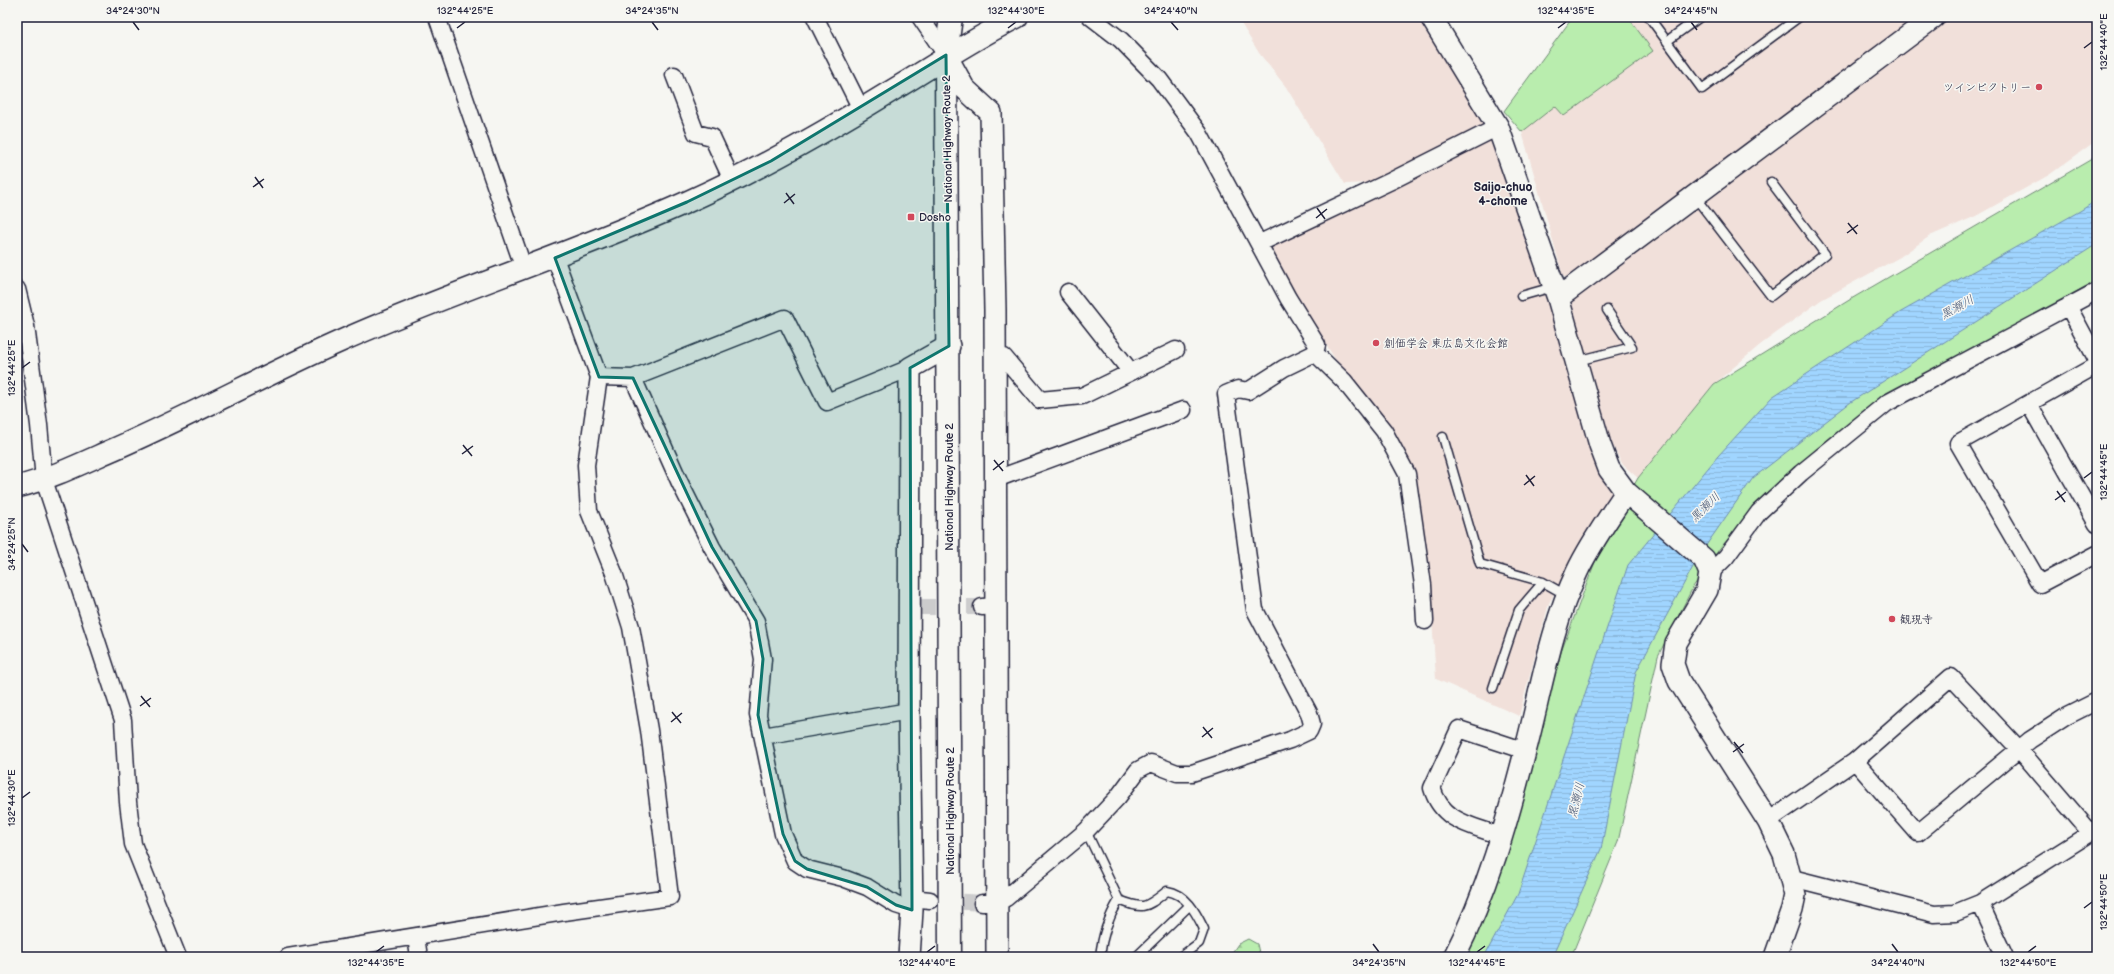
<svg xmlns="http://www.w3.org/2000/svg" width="2114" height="974" viewBox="0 0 2114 974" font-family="'Balsamiq Sans','Klee One',sans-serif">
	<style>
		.built { fill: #f1e0da }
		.grass { fill: #b9edae; stroke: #6e8874 }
		.forest { fill: url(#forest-firs); stroke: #6e8874 }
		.water { fill: url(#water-rules); stroke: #6e8db1 }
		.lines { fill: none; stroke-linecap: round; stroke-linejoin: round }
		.minor-tunnel { stroke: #cccccd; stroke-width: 16; stroke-dasharray: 16 8; stroke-linecap: butt }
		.service-casing { stroke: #22223b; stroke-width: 11 }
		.minor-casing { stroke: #22223b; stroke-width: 19 }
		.tertiary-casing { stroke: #22223b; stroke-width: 24 }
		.trunk-casing { stroke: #22223b; stroke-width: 25 }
		.service { stroke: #f6f6f2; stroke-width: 8 }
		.minor { stroke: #f6f6f2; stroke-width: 16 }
		.tertiary { stroke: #f6f6f2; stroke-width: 21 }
		.trunk { stroke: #f6f6f2; stroke-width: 22 }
		.marked { fill: #0f766e; fill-opacity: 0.2; stroke: #0f766e; stroke-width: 3; stroke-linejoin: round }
		.ticks { fill: none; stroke: #22223b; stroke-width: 1.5 }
		.poi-dot { fill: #d1495b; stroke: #f6f6f2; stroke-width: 1.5 }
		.labels { text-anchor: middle; stroke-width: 3; stroke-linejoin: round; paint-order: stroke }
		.poi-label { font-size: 11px; fill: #22223b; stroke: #f6f6f2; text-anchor: start }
		.street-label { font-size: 11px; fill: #22223b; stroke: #f6f6f2 }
		.neighbourhood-label { font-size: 12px; font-weight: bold; fill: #22223b; stroke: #f6f6f2 }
		.water-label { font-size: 12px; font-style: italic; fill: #485876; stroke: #f6f6f2 }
		.neatline { fill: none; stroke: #22223b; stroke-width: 1.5 }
		.ticks-label { font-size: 10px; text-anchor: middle; fill: #22223b }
	</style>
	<defs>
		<pattern id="forest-firs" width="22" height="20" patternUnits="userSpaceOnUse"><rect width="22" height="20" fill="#b9edae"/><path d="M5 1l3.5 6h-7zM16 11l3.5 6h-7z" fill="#9fcb97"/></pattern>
		<pattern id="water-rules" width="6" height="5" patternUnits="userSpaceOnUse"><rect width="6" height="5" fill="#a0d5ff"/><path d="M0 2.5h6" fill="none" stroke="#8ab7db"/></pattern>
	</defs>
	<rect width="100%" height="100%" fill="#f6f6f2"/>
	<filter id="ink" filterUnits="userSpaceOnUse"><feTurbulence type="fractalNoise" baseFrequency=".025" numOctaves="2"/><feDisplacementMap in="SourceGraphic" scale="8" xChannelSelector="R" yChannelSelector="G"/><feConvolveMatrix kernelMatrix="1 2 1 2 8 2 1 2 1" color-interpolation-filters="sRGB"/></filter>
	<g filter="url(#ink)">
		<path class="built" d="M 1237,17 L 1420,17 L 1439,51 L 1488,124 L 1371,183 L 1345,184 L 1286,87 L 1259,53 Z
			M 1573,17 L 1918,17 L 1569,278 L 1563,276 L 1522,132 L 1504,111 Z
			M 1949,17 L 2097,17 L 2097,140 L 2049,175 L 1976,216 L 1930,236 L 1900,257 L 1821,300 L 1760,345 L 1714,384 L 1638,478 L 1623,465 L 1613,446 L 1599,408 L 1570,302 L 1574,295 Z
			M 1491,136 L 1560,339 L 1582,423 L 1599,473 L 1618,496 L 1576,554 L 1549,603 L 1519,716 L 1436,679 L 1430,587 L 1410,474 L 1308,317 L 1269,247 Z"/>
		<path class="grass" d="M 1573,17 L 1628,17 L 1653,51 L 1564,116 L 1555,106 L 1522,132 L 1504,111 Z
			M 2097,156 L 2097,280 L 1875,406 L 1832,436 L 1792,470 L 1720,548 L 1693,587 L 1658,656 L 1618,842 L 1571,957 L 1466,957 L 1522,798 L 1561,652 L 1604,538 L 1638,478 L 1714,384 L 1851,299 Z"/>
		<path class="forest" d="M 1248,939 L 1257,944 L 1260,957 L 1229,957 L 1238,944 Z"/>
		<path class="water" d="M 2097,200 L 2097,244 L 1851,402 L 1753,478 L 1700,554 L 1636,672 L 1601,849 L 1552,957 L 1484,957 L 1518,894 L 1628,565 L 1718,456 L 1772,397 L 1901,312 L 2080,211 Z"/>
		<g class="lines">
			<path class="minor-tunnel" d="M 919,607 L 982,607
				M 939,900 L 982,903"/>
			<g class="service-casing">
				<path id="service" d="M 1649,17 L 1702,89 L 1799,17
					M 1667,41 L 1700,17
					M 1695,197 L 1771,296 L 1825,254 L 1771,182
					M 1521,296 L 1553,287
					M 1577,361 L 1632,347 L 1607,310
					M 1443,437 L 1480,564 L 1543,582 L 1566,595
					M 1493,688 L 1519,610 L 1543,582
					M 1086,831 L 1119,900 C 1145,910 1145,908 1167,891 C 1187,894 1196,913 1204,929 L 1199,943 L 1180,957
					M 1100,957 C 1102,936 1108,918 1119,900
					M 1136,957 L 1190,905"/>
			</g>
			<g class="minor-casing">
				<path id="minor" d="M 437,17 L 524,269
					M 815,17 L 861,109
					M 920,17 L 946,55
					M 674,75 L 696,133 L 712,137 L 732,180
					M 1260,243 L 1391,181 L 1498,127
					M 17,289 L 26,326 L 39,425 L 44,480 L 123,720 L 128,802 L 133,844 L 178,957
					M 1068,292 L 1131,372
					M 2068,306 L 2097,360
					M 1315,353 L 1344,381 L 1384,431 L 1407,474 L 1423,585 L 1425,621
					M 1004,357 L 1040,400 L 1082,396 L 1176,350
					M 2097,365 L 1958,443 L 2040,584 L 2097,554
					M 599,377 L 633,378 L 680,483 L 712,547 L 756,621 L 763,659 L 758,715 L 783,834 L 795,861 L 807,869 L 843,878 L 867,887 L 896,905 L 912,910
					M 633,378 L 785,318 L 827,402 L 910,368
					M 2029,404 L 2097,524
					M 996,479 L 1183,410
					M 1710,573 L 1726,557 L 1759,512 L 1801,473 L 1887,403 L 2097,291
					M 982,607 L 997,606
					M 763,736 L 909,711
					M 1855,761 L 1918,833 L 2030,740 L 2067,716 L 2097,701
					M 1768,821 L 1855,761 L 1951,677 L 2019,749 L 2091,833
					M 1501,836 C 1471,825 1442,822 1432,788 L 1459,729 L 1526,751
					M 1792,878 L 1934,914 L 1955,913 L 1980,903 L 2097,829
					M 911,898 L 930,900
					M 982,903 L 997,903 L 1006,898 L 1086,831 L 1118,797 L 1138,770 L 1151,763 L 1177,773 L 1192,773 L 1290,740 L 1309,731 L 1312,724 L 1309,713 L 1255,610 L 1226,394 L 1238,389 L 1248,391 L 1284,368 L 1315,353 L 1317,345 L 1288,298 L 1199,133 L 1159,79 L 1121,40 L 1091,17
					M 1980,903 L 2005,957
					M 416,937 L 419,957
					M 288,957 L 564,912 L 670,897 L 649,730 L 631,627 L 614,573 L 589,511 L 586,465 L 599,377 L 555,258"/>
			</g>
			<g class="tertiary-casing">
				<path id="tertiary" d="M 1431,17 L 1498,127 L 1558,298 L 1600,445 L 1609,469 L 1626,492 L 1704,559 L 1710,573 L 1707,590 L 1676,643 L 1673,664 L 1679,681 L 1768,821 L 1784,854 L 1795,895 L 1792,909 L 1775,957
					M 946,55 L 964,88 L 991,113 L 995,310 L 997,957
					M 1558,298 L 1934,17
					M 17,487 C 48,479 76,466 105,453 C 185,419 262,376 341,341 C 455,290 574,253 687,202 C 757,171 823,133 888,93 C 932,67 971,40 1017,17
					M 909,957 L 912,910 L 909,711 L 910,368 L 949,346
					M 1454,957 C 1487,893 1507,822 1525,752 C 1541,692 1550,629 1577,572 C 1590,544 1609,518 1626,492"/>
			</g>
			<g class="trunk-casing">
				<path id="trunk" d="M 950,957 L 946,55 L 951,17"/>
			</g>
			<use href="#service" class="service"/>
			<use href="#minor" class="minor"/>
			<use href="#tertiary" class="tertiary"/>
			<use href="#trunk" class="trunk"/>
		</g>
	</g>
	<path class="marked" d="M 946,55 L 949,346 L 910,368 L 912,910 L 896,905 L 867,887 L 807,869 L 795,861 L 783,834 L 758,715 L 763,659 L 756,621 L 712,547 L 633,378 L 599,377 L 555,258 L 687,202 L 771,161 Z"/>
	<path class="ticks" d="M 133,22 L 139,30M 652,22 L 658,30M 1171,22 L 1178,30M 1691,22 L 1697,30M 457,28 L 465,22M 1008,28 L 1016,22M 1558,28 L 1566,22M 2084,48 L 2092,42M 255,177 L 263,188M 253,187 L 264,179M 786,193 L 794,204M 784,203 L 795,194M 1317,208 L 1325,219M 1316,218 L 1327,209M 1848,223 L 1857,234M 1847,233 L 1858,225M 22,368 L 30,362M 463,445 L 472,456M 462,454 L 473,446M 994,460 L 1003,471M 993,470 L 1004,461M 1526,475 L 1534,486M 2084,478 L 2092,472M 1524,485 L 1535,476M 2057,491 L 2065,502M 2055,500 L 2066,492M 22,544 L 28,552M 141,696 L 150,707M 140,706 L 151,698M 672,712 L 681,723M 671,722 L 682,713M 1203,727 L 1212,738M 1202,737 L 1213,728M 1734,742 L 1743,753M 1733,752 L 1744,744M 22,798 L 30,792M 2084,908 L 2092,902M 1373,944 L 1379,952M 1892,944 L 1898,952M 376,952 L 384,946M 927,952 L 935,946M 1477,952 L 1485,946M 2028,952 L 2036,946"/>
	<g class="poi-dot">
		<circle cx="2039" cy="87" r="4"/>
		<rect x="907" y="213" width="8" height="8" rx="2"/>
		<circle cx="1376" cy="343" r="4"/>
		<circle cx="1892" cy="619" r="4"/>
	</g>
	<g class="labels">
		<g class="poi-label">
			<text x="2031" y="91" text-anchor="end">ツインビクトリー</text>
			<text x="919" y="221">Dosho</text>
			<text x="1384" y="347">創価学会 東広島文化会館</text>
			<text x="1900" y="623">観現寺</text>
		</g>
		<g class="street-label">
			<text transform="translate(947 139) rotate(-91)" y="4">National Highway Route 2</text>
			<text transform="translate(949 487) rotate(-90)" y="4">National Highway Route 2</text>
			<text transform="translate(950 811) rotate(-90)" y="4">National Highway Route 2</text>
		</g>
		<g class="neighbourhood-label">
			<text x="1503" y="191">Saijo-chuo<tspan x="1503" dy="14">4-chome</tspan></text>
		</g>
		<g class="water-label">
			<text transform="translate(1957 307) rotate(-29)" y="4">黒瀬川</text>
			<text transform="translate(1705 507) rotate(-44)" y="4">黒瀬川</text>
			<text transform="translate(1576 800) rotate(-76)" y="4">黒瀬川</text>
		</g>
	</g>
	<rect width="2114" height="974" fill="none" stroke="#f6f6f2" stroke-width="44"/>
	<rect x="22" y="22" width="2070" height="930" class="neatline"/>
	<g class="ticks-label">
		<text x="133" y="14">34°24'30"N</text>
		<text x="465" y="14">132°44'25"E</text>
		<text x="652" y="14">34°24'35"N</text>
		<text x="1016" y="14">132°44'30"E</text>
		<text x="1171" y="14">34°24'40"N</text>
		<text x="1566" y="14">132°44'35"E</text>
		<text x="1691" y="14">34°24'45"N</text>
		<text transform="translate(2103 42) rotate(-90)" y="4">132°44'40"E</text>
		<text transform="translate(11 368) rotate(-90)" y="4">132°44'25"E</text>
		<text transform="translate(2103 472) rotate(-90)" y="4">132°44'45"E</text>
		<text transform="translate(11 544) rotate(-90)" y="4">34°24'25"N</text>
		<text transform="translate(11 798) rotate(-90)" y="4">132°44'30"E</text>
		<text transform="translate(2103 902) rotate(-90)" y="4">132°44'50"E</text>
		<text x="376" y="966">132°44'35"E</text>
		<text x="927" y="966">132°44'40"E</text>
		<text x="1379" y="966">34°24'35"N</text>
		<text x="1477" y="966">132°44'45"E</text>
		<text x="1898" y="966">34°24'40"N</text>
		<text x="2028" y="966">132°44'50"E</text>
	</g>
</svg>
